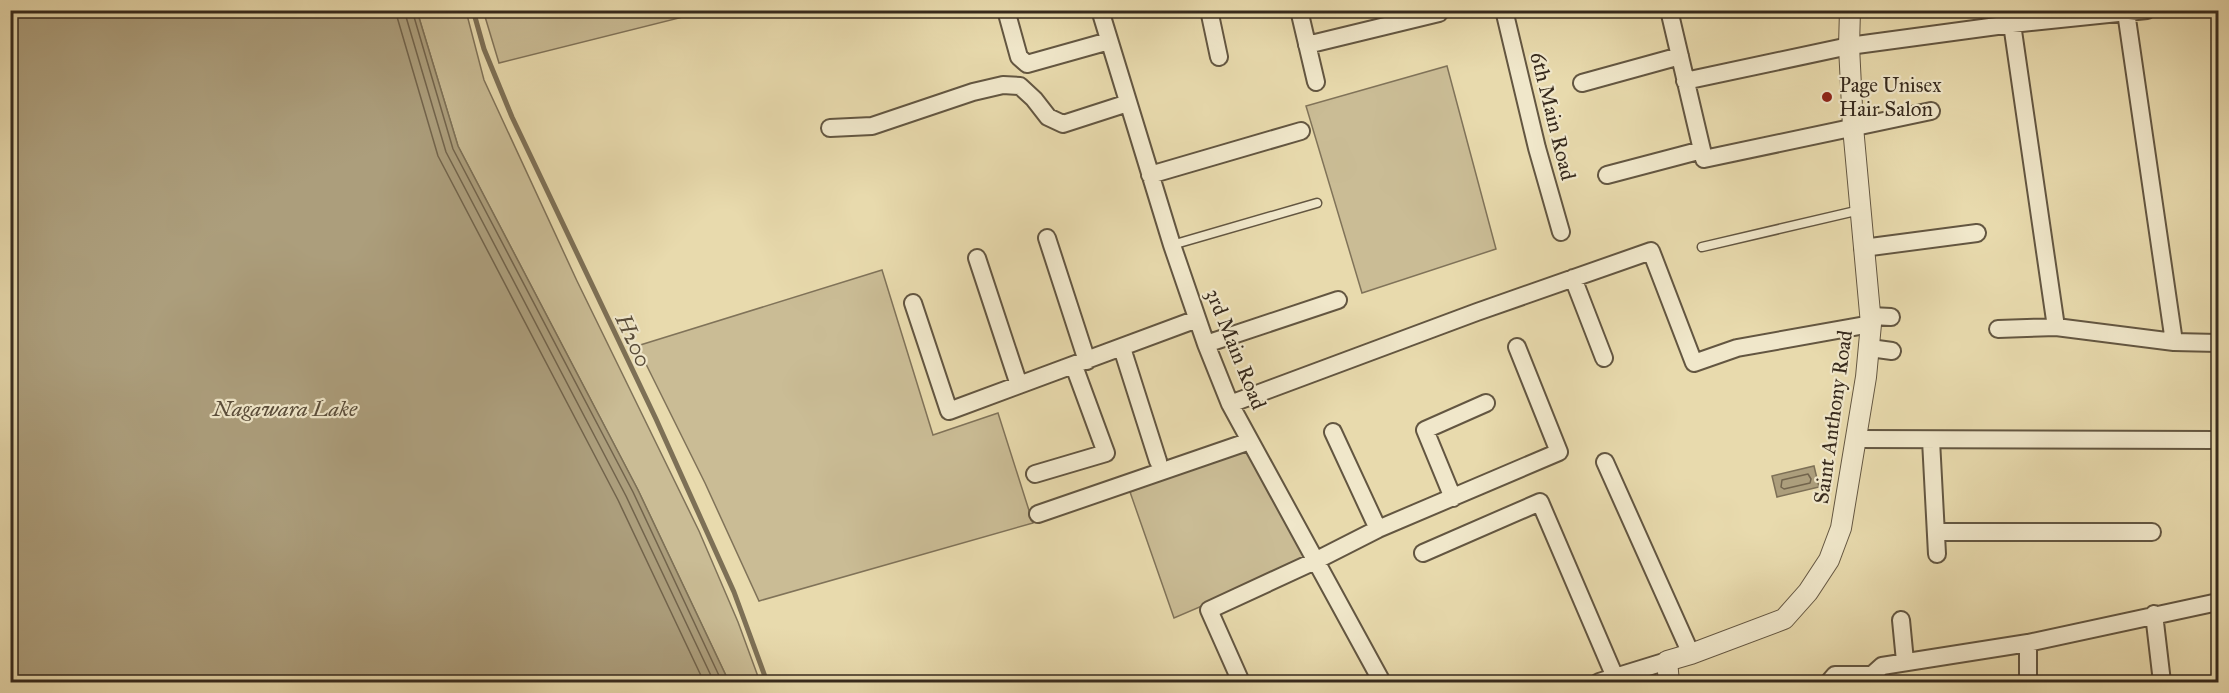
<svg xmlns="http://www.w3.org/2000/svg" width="2229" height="693" viewBox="0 0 2229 693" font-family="'IM FELL Great Primer',serif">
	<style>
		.green { fill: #cabc95; stroke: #807359; stroke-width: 1.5 }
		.water { fill: #ac9e7c; stroke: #7d7056; stroke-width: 1.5 }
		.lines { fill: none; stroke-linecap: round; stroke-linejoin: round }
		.shore { stroke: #72644c; stroke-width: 1.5 }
		.stream { stroke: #7d7056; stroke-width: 5 }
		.service-casing { stroke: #635641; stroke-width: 11 }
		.minor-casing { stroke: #635641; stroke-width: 20 }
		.tertiary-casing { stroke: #635641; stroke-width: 22 }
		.service { stroke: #f0e7ca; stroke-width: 8 }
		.minor { stroke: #f0e7ca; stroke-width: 16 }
		.tertiary { stroke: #f0e7ca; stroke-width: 20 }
		.poi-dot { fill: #8f2418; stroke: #f0e7ca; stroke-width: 2 }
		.labels { text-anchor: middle; stroke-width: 4.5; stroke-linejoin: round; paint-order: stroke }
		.poi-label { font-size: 21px; fill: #372a1d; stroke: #f0e7ca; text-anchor: start }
		.street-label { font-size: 21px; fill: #372a1d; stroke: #f0e7ca }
		.water-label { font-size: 22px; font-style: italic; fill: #5a4d3a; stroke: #f0e7ca }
	</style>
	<rect width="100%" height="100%" fill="#e8daad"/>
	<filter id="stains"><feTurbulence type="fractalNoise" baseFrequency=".00333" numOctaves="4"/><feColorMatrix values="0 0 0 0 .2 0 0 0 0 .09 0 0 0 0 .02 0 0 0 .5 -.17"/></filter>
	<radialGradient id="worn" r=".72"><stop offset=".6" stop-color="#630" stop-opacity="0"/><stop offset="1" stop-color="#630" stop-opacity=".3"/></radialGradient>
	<path class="green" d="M 483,10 L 707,10 L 707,11 L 499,63 Z
		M 417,11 L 466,11 L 484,80 L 577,281 L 699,531 L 738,622 L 760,682 L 729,682 L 638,490 L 458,146 Z
		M 1447,66 L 1496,249 L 1362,293 L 1306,106 Z
		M 882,270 L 933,435 L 998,413 L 1033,523 L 759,601 L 705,483 L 637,346 Z
		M 1247,447 L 1307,561 L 1174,618 L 1130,492 Z"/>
	<path class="water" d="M 10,11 L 417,11 L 458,146 L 638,490 L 729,682 L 11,682 Z
		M 1814,466 L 1819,487 L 1777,497 L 1772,476 Z"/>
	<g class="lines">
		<path class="shore" d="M 395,10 L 438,156 L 618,500 L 704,682
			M 404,10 L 446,152 L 626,496 L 714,682
			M 412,10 L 453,149 L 633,492 L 722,682
			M 1808,474 L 1811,479 L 1810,483 L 1784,489 L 1781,487 L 1782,480 Z"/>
		<path class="stream" d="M 473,10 L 484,49 L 512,117 L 656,419 L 734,592 L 767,682"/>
		<g class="service-casing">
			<path id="service" d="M 1172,245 L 1317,203
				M 1702,247 L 1860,210"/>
		</g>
		<g class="minor-casing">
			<path id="minor" d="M 1006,10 L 1019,57 L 1027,64 L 1109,41
				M 1100,10 L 1172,245 L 1206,344 L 1230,404 L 1382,682
				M 1209,10 L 1219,57
				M 1299,10 L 1316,82
				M 1504,10 L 1537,148 L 1561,232
				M 1669,10 L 1702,150
				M 2126,12 L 2174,342
				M 2012,24 L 2056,327
				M 1307,45 L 1439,13
				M 1685,81 L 1849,46 L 2012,24 L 2147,10
				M 1582,83 L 1680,56
				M 830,128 L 872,126 L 973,92 L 1003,85 L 1020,86 L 1034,99 L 1048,117 L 1063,124 L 1128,103
				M 1150,175 L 1301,131
				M 1607,175 L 1702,150 L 1704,159 L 1931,111
				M 1047,238 L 1087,361
				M 1863,248 L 1977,233
				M 977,258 L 1019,385
				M 1573,278 L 1604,358
				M 913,303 L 949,411 L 1197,319
				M 1871,316 L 1891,317
				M 1998,329 L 2056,327 L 2174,342 L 2218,343
				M 1206,344 L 1338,300
				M 1122,348 L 1158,461
				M 1870,348 L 1892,351
				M 1230,404 L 1477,312 L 1651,251 L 1694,363 L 1737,348 L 1871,324
				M 1333,432 L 1378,529
				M 1857,439 L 2218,440
				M 1931,440 L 1937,554
				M 1605,462 L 1691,654
				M 1035,474 L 1106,453 L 1074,366
				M 1453,498 L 1425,430 L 1486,403
				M 1038,514 L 1250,441
				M 1936,532 L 2152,532
				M 1423,553 L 1540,502 L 1615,677
				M 2154,614 L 2162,682
				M 1901,620 L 1905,661
				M 2028,643 L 2028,682
				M 1241,682 L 1209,610 L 1315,561 L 1378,529 L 1559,452 L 1517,347
				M 1599,682 L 1667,661
				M 1829,682 L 1835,675 L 1872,675
				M 1873,682 L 1872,675 L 1882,666 L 2028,643 L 2218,602"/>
		</g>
		<g class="tertiary-casing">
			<path id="tertiary" d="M 1669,682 L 1667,661 L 1691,654 L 1784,619 L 1808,592 L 1829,560 L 1841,528 L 1866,377 L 1871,324 L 1853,127 L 1849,46 L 1850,10"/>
		</g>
		<use href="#service" class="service"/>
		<use href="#minor" class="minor"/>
		<use href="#tertiary" class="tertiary"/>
	</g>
	<circle class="poi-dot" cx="1827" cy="97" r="6"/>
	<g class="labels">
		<g class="poi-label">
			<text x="1839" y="92">Page Unisex<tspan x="1839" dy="24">Hair Salon</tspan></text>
		</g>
		<g class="street-label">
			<text transform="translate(1553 116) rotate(76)" y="7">6th Main Road</text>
			<text transform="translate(1236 349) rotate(68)" y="7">3rd Main Road</text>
			<text transform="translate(1833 417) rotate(-82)" y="7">Saint Anthony Road</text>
		</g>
		<g class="water-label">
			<text transform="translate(634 340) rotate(65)" y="8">H200</text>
			<text x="285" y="416">Nagawara Lake</text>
		</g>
	</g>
	<rect width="2229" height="693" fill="none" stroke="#e8daad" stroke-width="36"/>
	<rect x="12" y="12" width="2205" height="669" fill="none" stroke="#372a1d" stroke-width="3"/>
	<rect x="18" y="18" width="2193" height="657" fill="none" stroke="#372a1d" stroke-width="1.5"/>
	<rect width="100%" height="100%" filter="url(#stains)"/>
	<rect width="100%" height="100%" fill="url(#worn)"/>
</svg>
